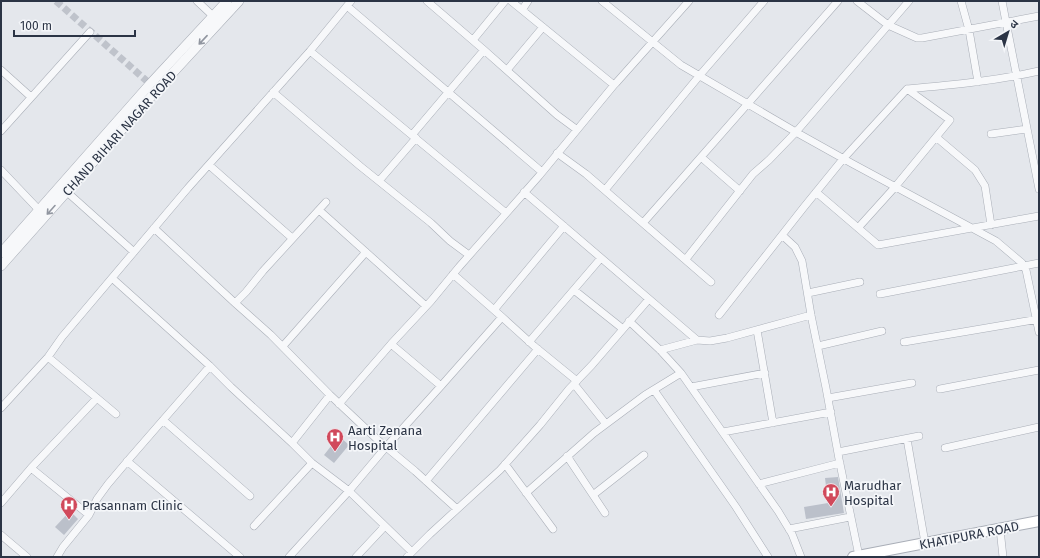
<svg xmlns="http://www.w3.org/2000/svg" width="1040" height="558" viewBox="0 0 1040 558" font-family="'Fira Sans','Noto Sans Devanagari',sans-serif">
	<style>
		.building { fill: #bbc0ca }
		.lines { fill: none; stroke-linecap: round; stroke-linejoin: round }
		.minor-tunnel { stroke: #bfc3cb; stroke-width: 7; stroke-dasharray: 7 3.5; stroke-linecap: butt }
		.minor-casing { stroke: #a9aeb7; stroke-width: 8 }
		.tertiary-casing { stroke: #a9aeb7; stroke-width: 10 }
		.secondary-casing { stroke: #a9aeb7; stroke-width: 12 }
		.minor { stroke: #f7f8fa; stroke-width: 7 }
		.tertiary { stroke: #f7f8fa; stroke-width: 9 }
		.secondary { stroke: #fff; stroke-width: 10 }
		.oneway { stroke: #9196a0 }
		.labels { text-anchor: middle; stroke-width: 3.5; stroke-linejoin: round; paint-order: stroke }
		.street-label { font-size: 13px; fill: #2b3445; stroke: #f4f6f9 }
		.poi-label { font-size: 13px; fill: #2b3445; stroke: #f4f6f9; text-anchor: start }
	</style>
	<rect width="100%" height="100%" fill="#e4e7ec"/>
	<path class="building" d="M 339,436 L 349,445 L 334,463 L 324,455 Z
		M 838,477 L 844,513 L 806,519 L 804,507 L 828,503 L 825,478 Z
		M 70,511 L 78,519 L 64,535 L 55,527 Z"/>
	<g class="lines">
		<path class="minor-tunnel" d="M 56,1 L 157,90"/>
		<g class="minor-casing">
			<path id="minor" d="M 197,1 L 213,16
				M 427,1 L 484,50 L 557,115 L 576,129
				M 511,1 L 614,85
				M 602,1 L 681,65 L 801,135 L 853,164 L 996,241 L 1022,263 L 1026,270 L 1039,332
				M 857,1 L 888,25 L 917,38 L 922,38 L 1039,16
				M 961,1 L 969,30 L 978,82
				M 1002,1 L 1006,22 L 1039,189
				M 347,6 L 542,172
				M 522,10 L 528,1
				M 473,40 L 505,1
				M 310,51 L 506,213
				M 1,70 L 31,97
				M 507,70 L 543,27
				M 273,92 L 360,166 L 431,223 L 450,241 L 469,255
				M 1,131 L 90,32
				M 991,134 L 1027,129
				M 412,135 L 484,50
				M 936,137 L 975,170 L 985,186 L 991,225
				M 557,153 L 586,174 L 711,282
				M 701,157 L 740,191
				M 209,165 L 292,238
				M 1,170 L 39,210
				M 379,181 L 416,138
				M 605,190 L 700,75 L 764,1
				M 67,192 L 134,252
				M 524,192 L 697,340 L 710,341 L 727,338 L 811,315
				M 816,192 L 878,245 L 1039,216
				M 319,210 L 426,306
				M 643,223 L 838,1
				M 154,228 L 235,303 L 271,335 L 330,395 L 380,442 L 415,471 L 457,509
				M 858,228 L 895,187 L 950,120 L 907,89
				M 782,235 L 795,247 L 802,261 L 811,315 L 826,388 L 839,459 L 859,556
				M 686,259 L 753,174 L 769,160 L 796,132 L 909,1
				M 453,274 L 502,317 L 534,346 L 577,381
				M 112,278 L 210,366 L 231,387 L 292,443 L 312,463 L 349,491 L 412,552 L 407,557
				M 574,290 L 623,329
				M 808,293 L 860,282
				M 880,294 L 1039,263
				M 235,303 L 246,292 L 263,271 L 326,202
				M 494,310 L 564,226
				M 719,315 L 804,207 L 843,159 L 907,89 C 951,85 995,81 1039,71
				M 629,321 L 660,350 L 681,373 L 778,511 L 792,534 L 801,557
				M 757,330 L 773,423
				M 529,342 L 601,258
				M 904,342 L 1039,319
				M 391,344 L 441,386
				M 283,346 L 366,252
				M 818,346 L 882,331
				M 660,350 L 697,340
				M 48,357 L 116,414
				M 574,384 L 606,424
				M 691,387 L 765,373
				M 940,389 L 1039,370
				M 654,390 L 736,507 L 768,557
				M 828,398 L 912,383
				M 339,404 L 391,344 L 431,301 L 459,267 L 539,176 L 614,85 L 616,83 L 689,1
				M 1,408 L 48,357 L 62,337 L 188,188 L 310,51 L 351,1
				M 163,420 L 250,496
				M 723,432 L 831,412
				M 907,439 L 925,543
				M 292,443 L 330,395
				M 945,448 L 1039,427
				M 838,452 L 919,436
				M 567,456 L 593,495 L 644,455
				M 127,461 L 240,557
				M 505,464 L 553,529
				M 31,468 L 89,515
				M 426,481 L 538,349
				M 759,484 L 840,463
				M 526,493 L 594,433 L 645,395 L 681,373
				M 593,495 L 605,513
				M 1,503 L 31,468 L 97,398
				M 254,526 L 312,463
				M 789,529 L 850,517
				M 1000,529 L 1003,557
				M 1,535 L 27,557
				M 412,552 L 430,534 L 500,470 L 540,425 L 569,389 L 592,365 L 649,299
				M 57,557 L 63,547 L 89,515 L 97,499 L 108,484 L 130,458 L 210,366
				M 289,557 L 349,491 L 386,447 L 441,386 L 502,317
				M 356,557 L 385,526"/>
		</g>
		<g class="tertiary-casing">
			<path id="tertiary" d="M 1,253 L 150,84 L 227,1
				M 1,266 L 157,90 L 239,1"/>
		</g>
		<g class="secondary-casing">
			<path id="secondary" d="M 853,557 L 1039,521"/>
		</g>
		<use href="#minor" class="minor"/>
		<use href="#tertiary" class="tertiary"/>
		<use href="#secondary" class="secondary"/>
	</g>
	<defs><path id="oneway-shaft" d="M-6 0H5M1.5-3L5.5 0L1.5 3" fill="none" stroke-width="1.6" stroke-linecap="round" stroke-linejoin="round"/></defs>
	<g class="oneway">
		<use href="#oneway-shaft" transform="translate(203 40) rotate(133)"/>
		<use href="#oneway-shaft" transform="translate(51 210) rotate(132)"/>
	</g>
	<defs>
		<g id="hospital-pin" transform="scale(0.9)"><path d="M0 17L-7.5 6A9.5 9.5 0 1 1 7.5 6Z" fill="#d1495b" stroke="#f4f6f9"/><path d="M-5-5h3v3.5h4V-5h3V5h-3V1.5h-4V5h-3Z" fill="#fff"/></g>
	</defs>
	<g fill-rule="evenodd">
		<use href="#hospital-pin" x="335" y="437"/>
		<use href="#hospital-pin" x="831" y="492"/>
		<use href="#hospital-pin" x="69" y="505"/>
	</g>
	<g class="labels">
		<g class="street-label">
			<text transform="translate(119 133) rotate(-48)" y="5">CHAND BIHARI NAGAR ROAD</text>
			<text transform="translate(969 535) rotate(-11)" y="5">KHATIPURA ROAD</text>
		</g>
		<g class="poi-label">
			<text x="348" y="435">Aarti Zenana<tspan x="348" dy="15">Hospital</tspan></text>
			<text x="844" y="490">Marudhar<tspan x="844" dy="15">Hospital</tspan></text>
			<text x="82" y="510">Prasannam Clinic</text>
		</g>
	</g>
	<rect width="1040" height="558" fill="none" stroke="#2b3445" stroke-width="4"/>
	<g transform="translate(1008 32) rotate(38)" stroke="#f4f6f9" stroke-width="3" paint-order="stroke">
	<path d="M0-3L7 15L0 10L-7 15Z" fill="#2b3445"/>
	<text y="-6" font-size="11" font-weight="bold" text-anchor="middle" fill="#2b3445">उ</text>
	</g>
	<path d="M14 30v6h121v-6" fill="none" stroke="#2b3445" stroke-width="2"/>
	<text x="20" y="30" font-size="12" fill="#2b3445" stroke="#f4f6f9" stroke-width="3" paint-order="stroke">100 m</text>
</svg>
